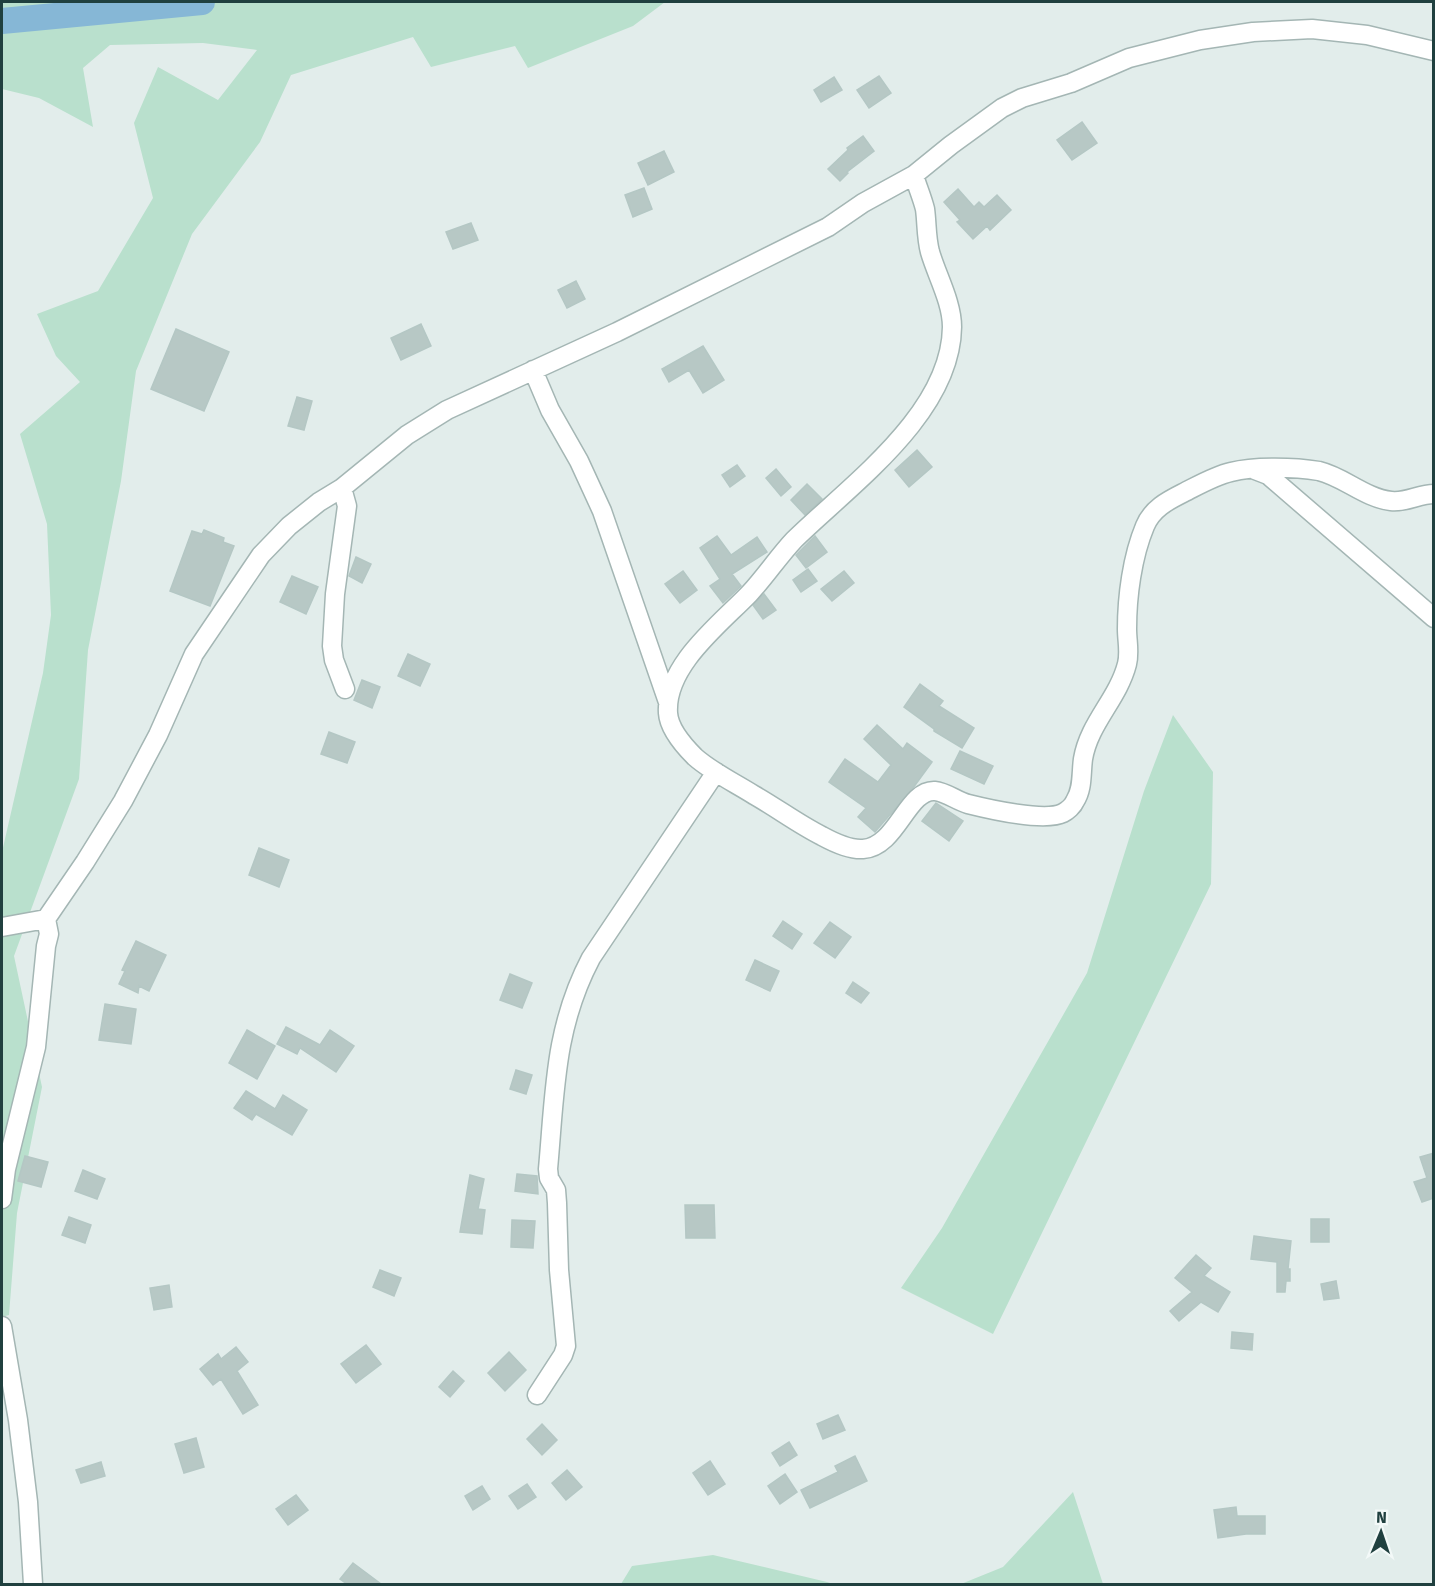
<svg xmlns="http://www.w3.org/2000/svg" width="1435" height="1586" viewBox="0 0 1435 1586" font-family="'Fira Sans',sans-serif">
	<style>
		.green { fill: #b9e0cd }
		.lines { fill: none; stroke-linecap: round; stroke-linejoin: round }
		.river { stroke: #86b7d6; stroke-width: 26 }
		.building { fill: #b7c8c5; stroke: #b4c7c4; stroke-width: 1.5 }
		.minor-casing { stroke: #a4b6b4; stroke-width: 21 }
		.minor { stroke: #fff; stroke-width: 18 }
	</style>
	<rect width="100%" height="100%" fill="#e2edeb"/>
	<path class="green" d="M 2,2 L 665,2 L 633,26 L 528,68 L 515,46 L 431,67 L 413,37 L 291,75 L 260,142 L 192,234 L 136,371 L 121,481 L 88,650 L 79,779 L 14,956 L 42,1087 L 17,1213 L 9,1315 L 2,1317 L 2,852 L 43,673 L 51,615 L 47,524 L 20,434 L 80,382 L 56,356 L 37,314 L 98,291 L 153,198 L 134,123 L 158,67 L 218,100 L 257,50 L 203,43 L 110,45 L 83,68 L 93,127 L 39,98 L 2,89 Z
		M 1173,715 L 1213,772 L 1211,884 L 993,1334 L 901,1288 L 942,1228 L 1087,973 L 1144,791 Z
		M 1073,1492 L 1103,1584 L 961,1584 L 1003,1567 Z
		M 713,1555 L 827,1582 L 833,1584 L 621,1584 L 632,1566 Z"/>
	<g class="lines">
		<path class="river" d="M 2,21 L 202,2"/>
	</g>
	<path class="building" d="M 879,76 L 891,93 L 869,108 L 857,90 Z
		M 834,77 L 842,90 L 821,102 L 814,90 Z
		M 1082,122 L 1097,143 L 1072,160 L 1057,140 Z
		M 863,136 L 874,151 L 847,172 L 848,173 L 840,181 L 828,169 L 848,150 L 847,148 Z
		M 664,151 L 674,172 L 648,185 L 638,163 Z
		M 644,188 L 652,209 L 633,217 L 625,195 Z
		M 958,189 L 974,207 L 979,202 L 984,207 L 997,195 L 1011,210 L 990,230 L 987,226 L 973,239 L 957,222 L 960,220 L 944,202 Z
		M 471,223 L 478,240 L 453,249 L 446,232 Z
		M 576,281 L 585,299 L 567,308 L 558,290 Z
		M 421,324 L 431,346 L 401,360 L 391,338 Z
		M 176,329 L 229,352 L 204,411 L 151,389 Z
		M 703,346 L 724,380 L 703,393 L 689,370 L 669,382 L 662,369 Z
		M 297,397 L 312,401 L 304,430 L 288,426 Z
		M 917,450 L 932,467 L 909,487 L 895,470 Z
		M 737,465 L 745,476 L 730,487 L 722,475 Z
		M 776,469 L 791,487 L 781,496 L 766,478 Z
		M 807,484 L 822,499 L 805,515 L 791,500 Z
		M 204,530 L 224,538 L 223,542 L 234,546 L 210,606 L 170,591 L 192,531 L 202,534 Z
		M 717,536 L 731,555 L 757,537 L 767,552 L 732,574 L 741,586 L 723,603 L 710,586 L 720,579 L 700,548 Z
		M 815,536 L 827,552 L 806,568 L 796,555 Z
		M 356,557 L 371,564 L 362,583 L 349,576 Z
		M 808,569 L 817,581 L 801,592 L 793,580 Z
		M 683,571 L 697,590 L 680,603 L 665,584 Z
		M 844,571 L 854,583 L 832,601 L 821,589 Z
		M 292,576 L 318,587 L 306,614 L 280,602 Z
		M 764,594 L 776,610 L 763,619 L 753,605 Z
		M 408,654 L 430,664 L 420,686 L 398,676 Z
		M 362,680 L 380,687 L 372,708 L 354,700 Z
		M 920,684 L 943,701 L 939,706 L 974,728 L 962,748 L 934,731 L 934,729 L 904,707 Z
		M 877,725 L 903,749 L 907,743 L 932,762 L 913,788 L 875,832 L 858,817 L 866,808 L 829,782 L 845,759 L 878,782 L 891,765 L 864,739 Z
		M 329,732 L 355,742 L 347,763 L 321,754 Z
		M 960,751 L 993,766 L 984,784 L 951,769 Z
		M 936,803 L 963,821 L 949,841 L 922,821 Z
		M 259,848 L 289,860 L 279,887 L 249,875 Z
		M 783,921 L 802,934 L 792,949 L 773,936 Z
		M 830,922 L 851,937 L 835,958 L 814,943 Z
		M 136,941 L 166,955 L 149,991 L 139,986 L 138,993 L 119,984 L 125,971 L 122,970 Z
		M 755,960 L 779,971 L 770,991 L 746,980 Z
		M 510,974 L 532,983 L 522,1008 L 500,1000 Z
		M 853,982 L 869,993 L 861,1003 L 846,993 Z
		M 105,1004 L 136,1009 L 131,1044 L 99,1040 Z
		M 286,1027 L 320,1045 L 330,1030 L 354,1046 L 336,1072 L 300,1048 L 297,1054 L 277,1044 Z
		M 247,1030 L 275,1046 L 257,1079 L 229,1063 Z
		M 516,1070 L 532,1075 L 526,1094 L 510,1089 Z
		M 246,1091 L 275,1109 L 283,1095 L 307,1110 L 292,1135 L 256,1114 L 252,1120 L 234,1108 Z
		M 1434,1153 L 1434,1198 L 1422,1202 L 1414,1182 L 1427,1178 L 1420,1157 Z
		M 25,1156 L 48,1162 L 41,1187 L 18,1181 Z
		M 83,1170 L 105,1179 L 97,1199 L 75,1191 Z
		M 517,1174 L 537,1176 L 538,1194 L 515,1191 Z
		M 470,1175 L 484,1179 L 478,1209 L 485,1210 L 482,1234 L 460,1232 Z
		M 685,1205 L 714,1205 L 715,1238 L 686,1238 Z
		M 69,1217 L 91,1225 L 85,1243 L 62,1235 Z
		M 1311,1219 L 1329,1219 L 1329,1242 L 1311,1242 Z
		M 512,1220 L 535,1221 L 533,1248 L 511,1247 Z
		M 1254,1236 L 1291,1241 L 1288,1269 L 1290,1269 L 1290,1281 L 1286,1281 L 1285,1292 L 1277,1292 L 1277,1262 L 1251,1259 Z
		M 1196,1255 L 1211,1268 L 1204,1276 L 1230,1292 L 1218,1312 L 1201,1302 L 1179,1321 L 1170,1311 L 1192,1292 L 1175,1278 Z
		M 380,1270 L 401,1278 L 394,1296 L 373,1287 Z
		M 1336,1281 L 1339,1298 L 1324,1300 L 1321,1284 Z
		M 169,1285 L 172,1307 L 154,1310 L 150,1288 Z
		M 1232,1332 L 1253,1334 L 1252,1350 L 1231,1348 Z
		M 366,1345 L 381,1364 L 356,1383 L 341,1364 Z
		M 236,1347 L 248,1362 L 237,1371 L 258,1405 L 243,1414 L 221,1379 L 213,1385 L 200,1369 L 218,1354 L 221,1359 Z
		M 509,1352 L 526,1370 L 505,1391 L 488,1373 Z
		M 453,1371 L 464,1381 L 450,1397 L 439,1387 Z
		M 838,1415 L 845,1430 L 823,1439 L 817,1424 Z
		M 542,1424 L 557,1440 L 542,1455 L 527,1439 Z
		M 196,1438 L 204,1467 L 184,1473 L 175,1444 Z
		M 789,1442 L 797,1455 L 780,1466 L 772,1453 Z
		M 855,1456 L 867,1481 L 810,1508 L 801,1490 L 838,1472 L 835,1466 Z
		M 710,1461 L 725,1484 L 708,1495 L 693,1473 Z
		M 101,1462 L 105,1476 L 81,1483 L 76,1470 Z
		M 567,1470 L 582,1487 L 566,1500 L 552,1483 Z
		M 785,1474 L 797,1492 L 780,1504 L 768,1486 Z
		M 527,1484 L 536,1497 L 518,1509 L 509,1496 Z
		M 482,1486 L 490,1499 L 473,1510 L 465,1496 Z
		M 296,1495 L 308,1510 L 288,1525 L 276,1509 Z
		M 1236,1507 L 1237,1516 L 1265,1516 L 1265,1534 L 1246,1534 L 1218,1538 L 1214,1510 Z
		M 353,1563 L 381,1584 L 347,1584 L 340,1579 Z"/>
	<g class="lines">
		<g class="minor-casing">
			<path id="minor" d="M 914,175 C 917,186 922,197 925,209 C 927,223 926,237 930,252 C 937,276 952,302 952,327 C 951,414 850,485 794,540 C 778,557 765,577 749,594 C 720,624 665,666 668,713 C 669,729 684,746 695,757 C 712,772 735,783 754,795 C 777,808 798,824 822,836 C 833,842 850,850 863,849 C 897,847 907,789 935,791 C 946,792 957,801 968,804 C 988,809 1045,822 1063,813 C 1067,811 1073,806 1075,801 C 1083,789 1081,773 1083,759 C 1089,723 1118,699 1127,664 C 1130,652 1127,641 1127,629 C 1127,597 1132,557 1145,526 C 1152,509 1167,501 1183,493 C 1199,485 1214,476 1231,472 C 1255,466 1295,467 1319,471 C 1344,477 1365,498 1391,501 C 1406,503 1419,494 1434,494
				M 533,370 L 550,410 L 579,461 L 602,511 L 668,702
				M 1255,470 L 1268,475 L 1434,618
				M 342,488 L 347,506 L 335,594 L 332,646 L 334,660 L 345,689
				M 2,927 L 46,919 L 85,862 L 123,801 L 158,735 L 194,654 L 261,555 L 289,526 L 319,502 L 342,488 L 407,435 L 447,410 L 617,332 L 828,227 L 863,203 L 914,175 L 951,145 L 1002,108 L 1022,98 L 1071,83 L 1129,58 L 1200,40 L 1253,32 L 1312,29 L 1367,35 L 1434,51
				M 2,1199 L 6,1169 L 36,1047 L 46,946 L 49,934 L 46,919
				M 2,1326 L 18,1420 L 28,1502 L 33,1584
				M 537,1395 L 563,1355 L 566,1346 L 559,1270 L 557,1203 L 556,1190 L 549,1178 L 548,1169 C 555,1093 554,1028 591,958 L 716,772"/>
		</g>
		<use href="#minor" class="minor"/>
	</g>
	<rect width="1435" height="1586" fill="none" stroke="#20403f" stroke-width="6"/>
	<g transform="translate(1381 1532) rotate(2)" stroke="#f3f9f8" stroke-width="4.5" paint-order="stroke">
	<path d="M0-4.5L10 22L0 15L-10 22Z" fill="#20403f"/>
	<text y="-9" font-size="16" font-weight="bold" text-anchor="middle" fill="#20403f">N</text>
	</g>
</svg>
